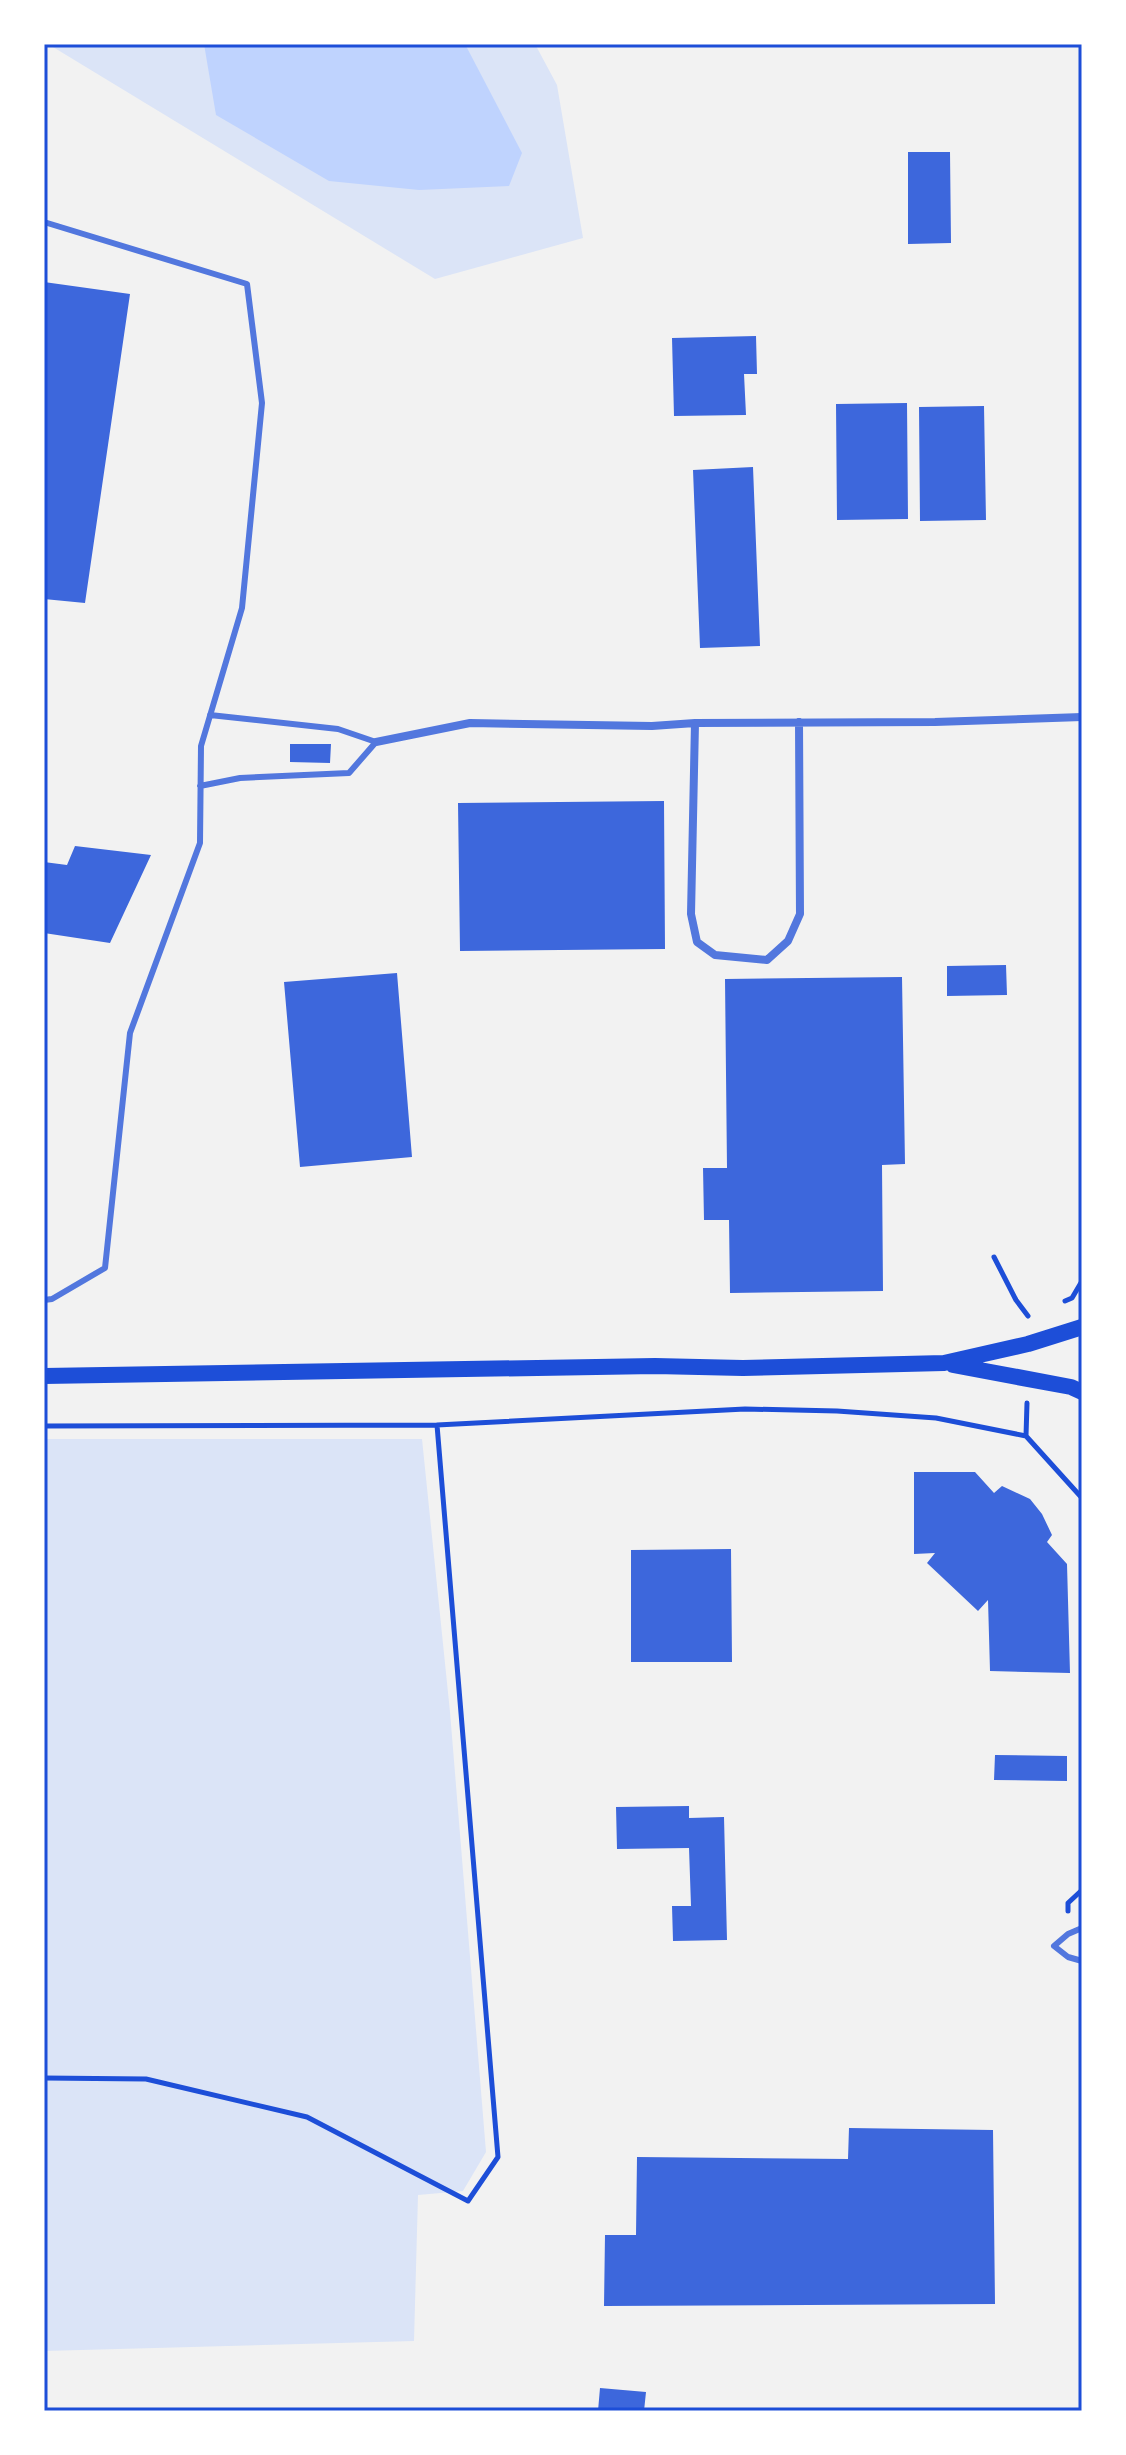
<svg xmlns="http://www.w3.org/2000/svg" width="1126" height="2455" viewBox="0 0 1126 2455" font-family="'DM Sans',sans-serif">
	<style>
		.green { fill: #dbe4f7 }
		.water { fill: #bfd3fe }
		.building { fill: #3d67dc }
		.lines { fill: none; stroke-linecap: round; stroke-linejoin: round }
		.path { stroke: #1d4ed8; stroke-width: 5 }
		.service { stroke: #5277de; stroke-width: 6 }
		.minor { stroke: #5277de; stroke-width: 8 }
		.secondary { stroke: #1d4ed8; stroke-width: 16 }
		.neatline { fill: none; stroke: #1d4ed8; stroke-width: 3 }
	</style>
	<rect width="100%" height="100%" fill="#f2f2f2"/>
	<path class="green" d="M 48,44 L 535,44 L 557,85 L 583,238 L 435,279 Z
		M 44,1439 L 422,1439 L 450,1712 L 486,2152 L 463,2191 L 418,2195 L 414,2341 L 44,2351 Z"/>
	<path class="water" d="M 204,44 L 465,44 L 522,153 L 509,186 L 419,190 L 329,181 L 216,115 Z"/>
	<path class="building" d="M 908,152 L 950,152 L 951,243 L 908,244 Z
		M 44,282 L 130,294 L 85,603 L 44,599 Z
		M 756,336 L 757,374 L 744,374 L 746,415 L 674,416 L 672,338 Z
		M 907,403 L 908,519 L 837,520 L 836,404 Z
		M 984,406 L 986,520 L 920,521 L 919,407 Z
		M 753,467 L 760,646 L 700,648 L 693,470 Z
		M 290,744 L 331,744 L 330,763 L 290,762 Z
		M 664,801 L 665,949 L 460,951 L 458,803 Z
		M 75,846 L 151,855 L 110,943 L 44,933 L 44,862 L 67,865 Z
		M 1006,965 L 1007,995 L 947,996 L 947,966 Z
		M 397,973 L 412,1157 L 300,1167 L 284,982 Z
		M 902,977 L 905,1164 L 882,1165 L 883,1291 L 730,1293 L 729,1220 L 704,1220 L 703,1168 L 727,1168 L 725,979 Z
		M 914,1472 L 975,1472 L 994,1493 L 1002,1486 L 1030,1499 L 1042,1514 L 1052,1535 L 1047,1542 L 1067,1564 L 1070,1673 L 990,1671 L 988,1600 L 978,1611 L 927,1563 L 935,1553 L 914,1554 Z
		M 731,1549 L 732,1662 L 631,1662 L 631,1550 Z
		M 995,1755 L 1067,1756 L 1067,1781 L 994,1780 Z
		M 689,1806 L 689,1818 L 724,1817 L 727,1940 L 673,1941 L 672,1906 L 691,1906 L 689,1848 L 617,1849 L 616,1807 Z
		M 849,2128 L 993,2130 L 995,2304 L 604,2306 L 605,2235 L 636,2235 L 637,2157 L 848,2159 Z
		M 600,2388 L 646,2392 L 644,2411 L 598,2411 Z"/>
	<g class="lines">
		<path class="path" d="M 994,1257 L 1016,1300 L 1028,1316
			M 1065,1301 L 1072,1298 L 1082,1281
			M 1027,1403 L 1026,1436 L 1082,1498
			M 44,1426 L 437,1425 L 745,1409 L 837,1411 L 936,1418 L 1026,1436
			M 1068,1911 L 1068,1903 L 1082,1890
			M 44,2078 L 146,2079 L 307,2117 L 468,2201 L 498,2157 L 437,1425"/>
		<path class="service" d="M 44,222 L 247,284 L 262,403 L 242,608 L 201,746 L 200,843 L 130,1033 L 105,1268 L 52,1299 L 44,1300
			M 200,786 L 240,778 L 349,773 L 376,742 L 338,729 L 210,715
			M 1082,1928 L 1068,1934 L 1054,1946 L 1068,1957 L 1082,1961"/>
		<path class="minor" d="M 695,723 L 691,914 L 697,942 L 715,955 L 767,960 L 788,941 L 800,914 L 799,722
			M 376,742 L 470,723 L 652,726 L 695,723 L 935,722 L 1082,717"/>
		<path class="secondary" d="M 953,1365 L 1071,1387 L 1082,1392
			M 44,1376 L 655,1366 L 743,1368 L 944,1363 L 1028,1344 L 1082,1327"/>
	</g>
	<rect width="1126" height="2455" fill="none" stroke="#ffffff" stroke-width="92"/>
	<rect x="46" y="46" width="1034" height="2363" class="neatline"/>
</svg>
